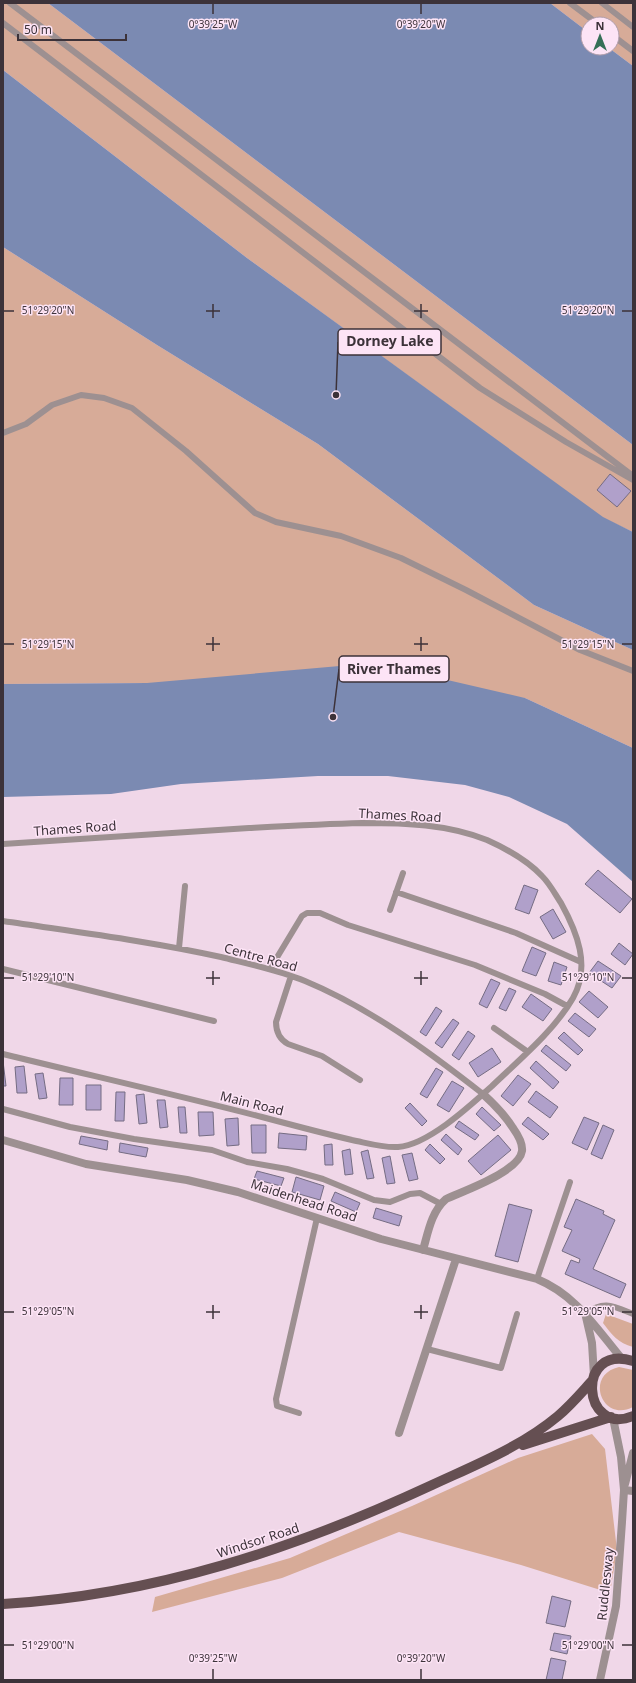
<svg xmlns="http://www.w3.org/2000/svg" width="636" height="1683" viewBox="0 0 636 1683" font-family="'Noto Sans',sans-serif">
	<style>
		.green { fill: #d7ab98 }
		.water { fill: #7b8ab2 }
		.building { fill: #b0a0ca; stroke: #756c83 }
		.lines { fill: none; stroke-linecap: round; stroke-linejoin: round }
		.lane { stroke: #9d9091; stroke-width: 6 }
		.street { stroke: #9d9091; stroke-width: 8 }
		.primary { stroke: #654f52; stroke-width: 10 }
		.ticks { fill: none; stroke: #3c3239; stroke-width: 1.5 }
		.labels { text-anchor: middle; stroke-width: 3; stroke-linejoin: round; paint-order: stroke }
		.street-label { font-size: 13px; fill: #3c3239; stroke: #fde4f6 }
		.ticks-label { font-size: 10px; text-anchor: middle; fill: #3c3239; stroke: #fde4f6; stroke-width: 3; stroke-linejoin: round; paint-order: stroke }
		.leader { fill: none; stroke: #3c3239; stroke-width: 1.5 }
		.callout-dot { fill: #3c3239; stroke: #fde4f6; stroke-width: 1.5 }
		.callout { fill: #fde4f6; stroke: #3c3239; stroke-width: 1.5 }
		.callout-label { font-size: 14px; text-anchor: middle; font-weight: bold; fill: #3c3239 }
	</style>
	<rect width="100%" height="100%" fill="#f0d7e8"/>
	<path class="green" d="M 3,3 L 48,3 L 633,445 L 633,532 L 603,518 L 247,258 L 3,70 Z
		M 550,3 L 633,3 L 633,66 L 609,48 L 612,48 L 612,24 L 588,24 L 588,32 Z
		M 3,247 L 157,345 L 318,444 L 534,605 L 633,650 L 633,748 L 525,698 L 147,683 L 3,684 Z
		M 606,1314 L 633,1324 L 633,1347 C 618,1343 612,1335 603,1323 Z
		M 619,1367 L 633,1370 L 633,1407 C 602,1423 584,1375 619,1367 Z
		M 592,1434 L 605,1449 L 617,1550 L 610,1593 L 521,1565 L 399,1532 L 282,1578 L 152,1612 L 155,1597 L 290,1558 L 412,1506 L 518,1458 Z"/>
	<path class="water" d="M 48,3 L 550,3 L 588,32 L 588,48 L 609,48 L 633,66 L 633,445 Z
		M 3,70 L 247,258 L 603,517 L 633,532 L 633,650 L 534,605 L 318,444 L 157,345 L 3,247 Z
		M 374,663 L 525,698 L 633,748 L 633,882 L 567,824 L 509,797 L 465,785 L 388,776 L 318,776 L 181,784 L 111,794 L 3,797 L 3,684 L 147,683 Z"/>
	<path class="building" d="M 610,474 L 631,491 L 617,507 L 597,490 Z
		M 598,870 L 632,899 L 620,913 L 585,884 Z
		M 524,885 L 538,890 L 529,914 L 515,909 Z
		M 553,909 L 566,932 L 553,939 L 540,917 Z
		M 619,943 L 633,954 L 625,965 L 611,954 Z
		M 532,947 L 546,953 L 536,976 L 522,971 Z
		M 598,961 L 621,976 L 612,988 L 589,973 Z
		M 554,962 L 567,967 L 561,985 L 548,981 Z
		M 491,979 L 500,983 L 487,1008 L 479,1004 Z
		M 509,988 L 516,991 L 506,1011 L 499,1008 Z
		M 589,991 L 608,1007 L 598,1018 L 579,1002 Z
		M 531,994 L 552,1009 L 543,1021 L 522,1007 Z
		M 436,1007 L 442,1011 L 426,1036 L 420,1032 Z
		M 575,1013 L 596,1029 L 589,1037 L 568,1021 Z
		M 453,1019 L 459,1023 L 442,1048 L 435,1043 Z
		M 468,1031 L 475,1036 L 459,1060 L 452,1055 Z
		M 564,1032 L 583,1050 L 578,1055 L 558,1038 Z
		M 546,1045 L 571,1065 L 566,1071 L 541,1051 Z
		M 492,1048 L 501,1062 L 478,1077 L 469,1063 Z
		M 3,1061 L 6,1086 L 3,1086 Z
		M 536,1061 L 559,1082 L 553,1089 L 530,1068 Z
		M 24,1066 L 27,1093 L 17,1093 L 15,1067 Z
		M 436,1068 L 443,1072 L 427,1098 L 420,1094 Z
		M 43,1073 L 47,1098 L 39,1099 L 35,1074 Z
		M 518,1075 L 531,1084 L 513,1106 L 501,1096 Z
		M 60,1078 L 73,1078 L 73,1105 L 59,1105 Z
		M 452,1081 L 464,1088 L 449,1112 L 437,1105 Z
		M 86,1085 L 101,1085 L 101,1110 L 86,1110 Z
		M 536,1091 L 558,1107 L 550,1118 L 528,1102 Z
		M 116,1092 L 125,1092 L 124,1121 L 115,1121 Z
		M 144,1094 L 147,1123 L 139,1124 L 136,1095 Z
		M 157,1100 L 165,1100 L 168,1127 L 160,1128 Z
		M 410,1103 L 427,1121 L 422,1126 L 405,1108 Z
		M 178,1107 L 185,1107 L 187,1133 L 180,1133 Z
		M 482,1107 L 501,1125 L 494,1131 L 476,1114 Z
		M 198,1112 L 213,1112 L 214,1135 L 199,1136 Z
		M 528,1117 L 549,1134 L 543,1140 L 522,1124 Z
		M 584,1117 L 599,1123 L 587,1150 L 572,1143 Z
		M 238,1118 L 239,1145 L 227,1146 L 225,1119 Z
		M 459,1121 L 479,1135 L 475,1140 L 455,1127 Z
		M 251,1125 L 266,1125 L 266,1153 L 252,1153 Z
		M 603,1125 L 614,1130 L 602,1159 L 591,1154 Z
		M 279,1133 L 307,1136 L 306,1150 L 278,1148 Z
		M 446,1134 L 462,1149 L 458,1155 L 441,1140 Z
		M 498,1135 L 511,1150 L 481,1175 L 468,1161 Z
		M 81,1136 L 108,1141 L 107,1150 L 79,1144 Z
		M 120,1143 L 148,1148 L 146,1157 L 119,1152 Z
		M 332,1144 L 333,1165 L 325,1165 L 324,1145 Z
		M 430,1144 L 445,1159 L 440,1164 L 425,1150 Z
		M 350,1149 L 353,1174 L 345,1175 L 342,1151 Z
		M 368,1150 L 374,1178 L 367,1179 L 361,1152 Z
		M 412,1153 L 418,1179 L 409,1181 L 402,1155 Z
		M 390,1156 L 395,1183 L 387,1184 L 382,1158 Z
		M 257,1171 L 284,1178 L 281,1186 L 254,1179 Z
		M 296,1177 L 324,1186 L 320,1200 L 292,1192 Z
		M 335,1192 L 360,1203 L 356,1212 L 331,1201 Z
		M 576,1199 L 604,1211 L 603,1214 L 615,1220 L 593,1269 L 626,1284 L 620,1298 L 565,1274 L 571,1260 L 579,1263 L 580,1259 L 562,1251 L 572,1230 L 564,1227 Z
		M 509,1204 L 532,1210 L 518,1262 L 495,1256 Z
		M 376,1208 L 402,1216 L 399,1226 L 373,1218 Z
		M 552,1596 L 571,1601 L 565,1627 L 546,1623 Z
		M 554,1633 L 571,1636 L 567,1654 L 550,1650 Z
		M 551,1658 L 566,1661 L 562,1680 L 546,1680 Z"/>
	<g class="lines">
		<path class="lane" d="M 10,3 L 633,476
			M 570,3 L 598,24
			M 602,3 L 633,27
			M 3,23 L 480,388 L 566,442 L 633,480
			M 612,35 L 633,51
			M 3,433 L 26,424 L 52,405 L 81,395 L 104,398 L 132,408 L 186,451 L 255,513 L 276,522 L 341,536 L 401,558 L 466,590 L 580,650 L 633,671
			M 3,844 C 85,838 167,833 249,828 C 287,826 324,824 362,823 C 405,823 447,824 487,840 C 507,849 527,860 542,876 C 550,884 555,894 561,903 C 577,932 591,966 573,998 C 554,1031 519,1060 492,1086 C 471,1105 428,1145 398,1147 C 383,1148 367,1143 352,1140 C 322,1133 292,1125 262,1117 C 176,1095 89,1075 3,1054
			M 396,892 L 516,933 L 581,962
			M 390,910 L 403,873
			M 3,921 C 76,932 149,941 221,957 C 249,964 278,970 305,981 C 370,1008 428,1051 483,1094
			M 179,948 L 185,886
			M 3,969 L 214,1021
			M 270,969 L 302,916 L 307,913 L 320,913 L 348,925 L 475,965 L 545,994 L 567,1006
			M 291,976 L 276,1022 C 276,1032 279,1039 288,1044 L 322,1056 L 360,1080
			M 494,1028 L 528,1052
			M 3,1109 L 70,1127 L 134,1139 L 212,1150 L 247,1162 L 287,1169 L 323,1179 L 374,1200 L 390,1202 L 410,1194 L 420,1193 L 441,1204
			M 537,1279 L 570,1182
			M 585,1314 C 604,1300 613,1306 633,1314
			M 427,1349 L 501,1368 L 517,1314
			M 299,1413 L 277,1406 L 276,1399 L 317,1218"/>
		<path class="street" d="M 3,1140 L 86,1164 L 187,1180 L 238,1192 L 381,1239 L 537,1279 C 576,1295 596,1328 622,1359
			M 423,1250 C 428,1233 431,1212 446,1199 C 463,1191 519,1172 522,1151 C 523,1143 518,1135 513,1128 C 505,1115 495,1105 483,1094
			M 586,1317 L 592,1343 L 594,1376
			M 399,1433 L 456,1259
			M 625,1484 L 633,1453
			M 624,1490 L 633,1491
			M 600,1680 L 616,1606 L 622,1522 L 624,1490 L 621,1457 L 613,1418"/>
		<path class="primary" d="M 633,1361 C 575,1343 582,1437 633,1416
			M 523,1445 L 611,1417
			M 3,1604 C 156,1595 294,1549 432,1485 C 475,1465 521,1447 558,1416 C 571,1405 581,1393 592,1381"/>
	</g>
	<path class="ticks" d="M 213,4 L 213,14M 421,4 L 421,14M 213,304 L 213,318M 421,304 L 421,318M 4,311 L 14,311M 206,311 L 220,311M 414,311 L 428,311M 622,311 L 632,311M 213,637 L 213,651M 421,637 L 421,651M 4,644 L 14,644M 206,644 L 220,644M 414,644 L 428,644M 622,644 L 632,644M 213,971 L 213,985M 421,971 L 421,985M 4,978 L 14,978M 206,978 L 220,978M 414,978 L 428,978M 622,978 L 632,978M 213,1305 L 213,1319M 421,1305 L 421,1319M 4,1312 L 14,1312M 206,1312 L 220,1312M 414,1312 L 428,1312M 622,1312 L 632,1312M 4,1645 L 14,1645M 622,1645 L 632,1645M 213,1669 L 213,1679M 421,1669 L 421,1679"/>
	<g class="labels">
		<g class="street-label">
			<text transform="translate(400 815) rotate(3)" y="5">Thames Road</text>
			<text transform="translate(75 828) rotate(-4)" y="5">Thames Road</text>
			<text transform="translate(261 957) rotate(15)" y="5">Centre Road</text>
			<text transform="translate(252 1103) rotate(14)" y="5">Main Road</text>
			<text transform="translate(304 1200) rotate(18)" y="5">Maidenhead Road</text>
			<text transform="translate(258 1540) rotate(-18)" y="5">Windsor Road</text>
			<text transform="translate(605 1584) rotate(-84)" y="5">Ruddlesway</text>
		</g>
	</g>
	<g class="ticks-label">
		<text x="213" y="28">0°39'25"W</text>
		<text x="421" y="28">0°39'20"W</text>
		<text x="48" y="314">51°29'20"N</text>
		<text x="588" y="314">51°29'20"N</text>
		<text x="48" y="648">51°29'15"N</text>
		<text x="588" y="648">51°29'15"N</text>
		<text x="48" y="981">51°29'10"N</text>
		<text x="588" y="981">51°29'10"N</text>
		<text x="48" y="1315">51°29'05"N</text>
		<text x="588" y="1315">51°29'05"N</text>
		<text x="48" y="1649">51°29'00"N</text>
		<text x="588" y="1649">51°29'00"N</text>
		<text x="213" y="1662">0°39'25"W</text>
		<text x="421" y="1662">0°39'20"W</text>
	</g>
	<path class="leader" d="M336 395L338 342M333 717L339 669"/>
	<g class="callout-dot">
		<circle cx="336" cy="395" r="4"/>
		<circle cx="333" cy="717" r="4"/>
	</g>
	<g class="callout">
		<rect x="338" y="329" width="103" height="26" rx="4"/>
		<rect x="339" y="656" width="110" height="26" rx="4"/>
	</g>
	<g class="callout-label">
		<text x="390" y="346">Dorney Lake</text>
		<text x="394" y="674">River Thames</text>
	</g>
	<rect width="636" height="1683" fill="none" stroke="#3c3239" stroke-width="8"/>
	<g transform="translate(600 36)"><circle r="19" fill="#fde4f6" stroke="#b09daa"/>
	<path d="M0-3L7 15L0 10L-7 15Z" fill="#356f57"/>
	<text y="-6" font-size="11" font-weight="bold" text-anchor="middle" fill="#3c3239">N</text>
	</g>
	<path d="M18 34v6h108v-6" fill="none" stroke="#3c3239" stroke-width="2"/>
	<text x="24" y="34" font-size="12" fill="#3c3239" stroke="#fde4f6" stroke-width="3" paint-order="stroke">50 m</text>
</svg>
